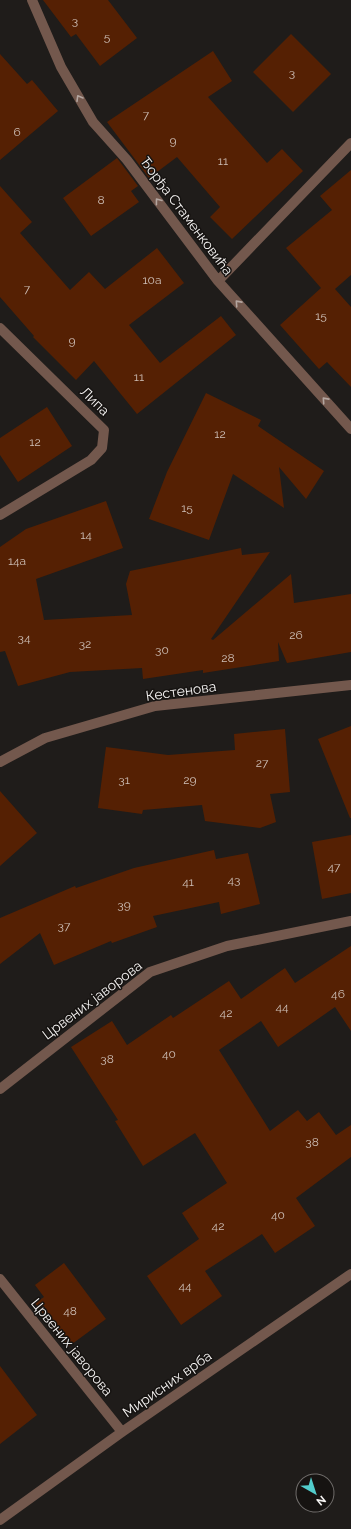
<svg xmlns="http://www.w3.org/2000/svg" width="351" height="1529" viewBox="0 0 351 1529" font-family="Raleway,sans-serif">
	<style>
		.building { fill: #552003 }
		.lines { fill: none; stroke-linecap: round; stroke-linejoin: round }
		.minor { stroke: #73584d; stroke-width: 10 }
		.oneway { stroke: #b4a6a0 }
		.labels { text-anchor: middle; stroke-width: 3; stroke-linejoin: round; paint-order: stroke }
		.number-label { font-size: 12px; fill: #cebfb7 }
		.street-label { font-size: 14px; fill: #f6f4f3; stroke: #161311 }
	</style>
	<rect width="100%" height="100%" fill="#1f1c1a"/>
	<path class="building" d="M 43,0 L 108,0 L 137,38 L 100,66 L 76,34 L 71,37 Z
		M 291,34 L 331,74 L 293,112 L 253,72 Z
		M 213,51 L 232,81 L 208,97 L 267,163 L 282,149 L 303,171 L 232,239 L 210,217 L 220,207 L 177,157 L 149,178 L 107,122 Z
		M 0,54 L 27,84 L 32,80 L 58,111 L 0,160 Z
		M 117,158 L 138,186 L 131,191 L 139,202 L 91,236 L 63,198 Z
		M 351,170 L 351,275 L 335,289 L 351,307 L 351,387 L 327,362 L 319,369 L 280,325 L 321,288 L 286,248 L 332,210 L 320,196 Z
		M 0,186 L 32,222 L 20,233 L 70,290 L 89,272 L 105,289 L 157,248 L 184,283 L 129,325 L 160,363 L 221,316 L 236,335 L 137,414 L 94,361 L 76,380 L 33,337 L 34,336 L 0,297 Z
		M 206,393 L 261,420 L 258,426 L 324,471 L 306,499 L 279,467 L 284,508 L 233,474 L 209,540 L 149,519 L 167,472 Z
		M 47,407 L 72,446 L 18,482 L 0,455 L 0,438 Z
		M 106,501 L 123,548 L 36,579 L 44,620 L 132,615 L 126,584 L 130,571 L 241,548 L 242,555 L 270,552 L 211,639 L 213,640 L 291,574 L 294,603 L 351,594 L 351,652 L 287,663 L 278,642 L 279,661 L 203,673 L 203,670 L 143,679 L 142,668 L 70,672 L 18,686 L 5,651 L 0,652 L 0,547 L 26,529 Z
		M 351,726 L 351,818 L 350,818 L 318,739 Z
		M 285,729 L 290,792 L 270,794 L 276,822 L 260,828 L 205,821 L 202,805 L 143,810 L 142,814 L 98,808 L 106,747 L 168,755 L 235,750 L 234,734 Z
		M 0,791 L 37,833 L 0,866 Z
		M 351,835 L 351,893 L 322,899 L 312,842 Z
		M 214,850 L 216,859 L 248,853 L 260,904 L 221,914 L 219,902 L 153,916 L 157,927 L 112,943 L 111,941 L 54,965 L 40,933 L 0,964 L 0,918 L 75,886 L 76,888 L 134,868 Z
		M 351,946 L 351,1031 L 335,1007 L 278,1047 L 261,1021 L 219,1050 L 270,1131 L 298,1110 L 307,1121 L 319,1112 L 336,1135 L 351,1125 L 351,1157 L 296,1198 L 315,1226 L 275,1253 L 262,1234 L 205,1271 L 222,1296 L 181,1325 L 147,1276 L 199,1239 L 182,1213 L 227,1183 L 195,1133 L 143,1166 L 115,1121 L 118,1120 L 71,1047 L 112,1021 L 127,1045 L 171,1015 L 173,1018 L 229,981 L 241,999 L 285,968 L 295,983 Z
		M 64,1263 L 106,1319 L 68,1347 L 35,1303 L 44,1297 L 35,1285 Z
		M 0,1366 L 37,1415 L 0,1444 Z"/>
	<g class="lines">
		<path class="minor" d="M 32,0 L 61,67 L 93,122 L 127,160 L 218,281 L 351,429
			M 218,281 L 351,143
			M 0,328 L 104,430 L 102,448 L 91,460 L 0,515
			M 0,762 L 45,738 L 155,706 L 351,685
			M 0,1089 L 150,972 L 227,946 L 351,921
			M 0,1279 L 122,1432
			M 0,1520 L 122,1432 L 351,1274"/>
	</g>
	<defs><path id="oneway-chevron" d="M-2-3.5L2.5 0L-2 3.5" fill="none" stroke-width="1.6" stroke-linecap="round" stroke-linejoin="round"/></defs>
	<g class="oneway">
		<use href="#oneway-chevron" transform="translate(79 98) rotate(-120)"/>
		<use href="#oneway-chevron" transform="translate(158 201) rotate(-127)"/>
		<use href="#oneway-chevron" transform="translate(238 303) rotate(-132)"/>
		<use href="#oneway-chevron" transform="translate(325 400) rotate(-132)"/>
	</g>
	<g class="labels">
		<g class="number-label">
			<text x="75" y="25">3</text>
			<text x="107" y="41">5</text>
			<text x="292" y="77">3</text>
			<text x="146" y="119">7</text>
			<text x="17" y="136">6</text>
			<text x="173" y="145">9</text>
			<text x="223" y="165">11</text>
			<text x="101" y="204">8</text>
			<text x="152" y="284">10a</text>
			<text x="27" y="293">7</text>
			<text x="321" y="320">15</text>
			<text x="72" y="345">9</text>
			<text x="139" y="381">11</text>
			<text x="220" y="438">12</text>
			<text x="35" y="446">12</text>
			<text x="187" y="512">15</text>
			<text x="86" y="539">14</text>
			<text x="17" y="565">14a</text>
			<text x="296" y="639">26</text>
			<text x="24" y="642">34</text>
			<text x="85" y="648">32</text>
			<text x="162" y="654">30</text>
			<text x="228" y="662">28</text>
			<text x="262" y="767">27</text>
			<text x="124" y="784">31</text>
			<text x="190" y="784">29</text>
			<text x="334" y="871">47</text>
			<text x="234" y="884">43</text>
			<text x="188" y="886">41</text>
			<text x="124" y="909">39</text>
			<text x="64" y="930">37</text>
			<text x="338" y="998">46</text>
			<text x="282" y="1011">44</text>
			<text x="226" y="1017">42</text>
			<text x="169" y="1058">40</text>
			<text x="107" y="1063">38</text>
			<text x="312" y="1146">38</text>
			<text x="278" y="1219">40</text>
			<text x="218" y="1230">42</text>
			<text x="185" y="1290">44</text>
			<text x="70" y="1315">48</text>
		</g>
		<g class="street-label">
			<text transform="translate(187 216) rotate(53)" y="5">Ђорђа Стаменковића</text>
			<text transform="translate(95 401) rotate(44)" y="5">Липа</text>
			<text transform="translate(181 691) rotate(-8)" y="5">Кестенова</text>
			<text transform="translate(92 1000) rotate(-37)" y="5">Црвених јаворова</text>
			<text transform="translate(72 1347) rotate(51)" y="5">Црвених јаворова</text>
			<text transform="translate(167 1384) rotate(-35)" y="5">Мирисних врба</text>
		</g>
	</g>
	<g transform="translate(315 1493) rotate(141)"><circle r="19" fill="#161311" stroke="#706d6b"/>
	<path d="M0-3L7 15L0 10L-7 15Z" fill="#52cdcc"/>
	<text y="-6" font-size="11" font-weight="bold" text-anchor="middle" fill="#f6f4f3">N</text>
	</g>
</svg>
